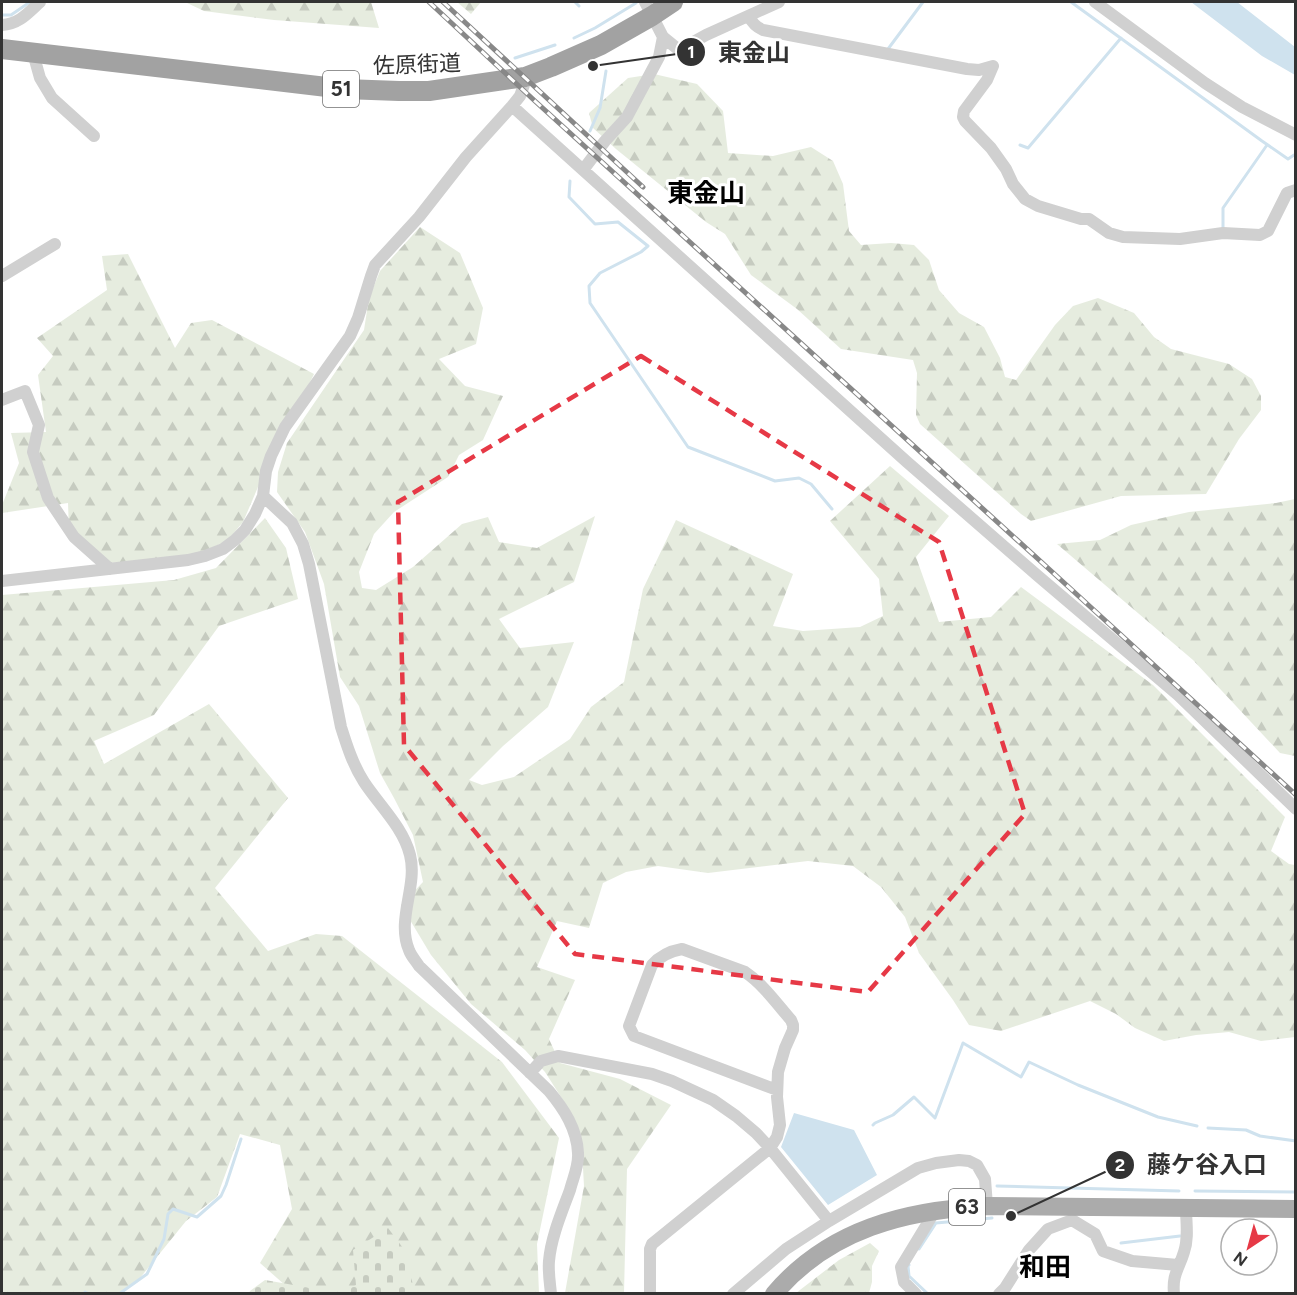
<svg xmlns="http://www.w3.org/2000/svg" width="1297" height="1295" viewBox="0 0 1297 1295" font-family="Figtree,'Noto Sans JP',sans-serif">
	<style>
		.forest { fill: url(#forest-firs) }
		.cemetery { fill: url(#cemetery-stones) }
		.water { fill: #cfe2ee }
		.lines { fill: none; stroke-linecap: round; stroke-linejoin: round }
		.stream { stroke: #cfe2ee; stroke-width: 3 }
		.minor { stroke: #d0d0d0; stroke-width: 12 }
		.primary { stroke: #ababab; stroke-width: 18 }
		.trunk { stroke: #a2a2a2; stroke-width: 20 }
		.rail-casing { stroke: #888; stroke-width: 5 }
		.rail { stroke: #fff; stroke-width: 3; stroke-dasharray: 9; stroke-linecap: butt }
		.marked { fill: none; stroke: #e63946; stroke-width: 4.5; stroke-dasharray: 12 8; stroke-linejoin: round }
		.labels { text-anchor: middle; stroke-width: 6; stroke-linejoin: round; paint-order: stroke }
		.shield { fill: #fff; stroke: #707070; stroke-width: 1.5 }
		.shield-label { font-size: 21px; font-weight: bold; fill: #333 }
		.street-label { font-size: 22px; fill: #333; stroke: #fff }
		.quarter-label { font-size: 26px; font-weight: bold; fill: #000; stroke: #fff }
		.leader { fill: none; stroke: #333; stroke-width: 2 }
		.callout-dot { fill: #333; stroke: #fff; stroke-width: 2 }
		.mark-label { font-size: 18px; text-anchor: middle; font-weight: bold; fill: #fff }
		.callout-label { font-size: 24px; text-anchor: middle; font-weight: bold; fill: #333; stroke: #fff; stroke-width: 6; stroke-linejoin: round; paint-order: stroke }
	</style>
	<defs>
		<pattern id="forest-firs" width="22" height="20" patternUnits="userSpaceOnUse" patternTransform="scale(1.5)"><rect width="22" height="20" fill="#e6ecdf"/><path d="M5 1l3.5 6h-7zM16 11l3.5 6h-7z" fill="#c6cbc0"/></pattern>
		<pattern id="cemetery-stones" width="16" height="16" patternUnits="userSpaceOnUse" patternTransform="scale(1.5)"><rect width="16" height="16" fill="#e6ecdf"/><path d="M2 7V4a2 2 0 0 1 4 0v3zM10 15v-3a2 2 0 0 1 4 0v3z" fill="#c6cbc0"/></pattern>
	</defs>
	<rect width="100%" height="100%" fill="#fff"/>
	<path class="forest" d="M 185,2 L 371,2 L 379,28 L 274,20 L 204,11 Z
		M 457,2 L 481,2 L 471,14 Z
		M 654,74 L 697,84 L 723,111 L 728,153 L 773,156 L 811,147 L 833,161 L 843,184 L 849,231 L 861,245 L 891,243 L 914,245 L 929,260 L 939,290 L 959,313 L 984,327 L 1000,358 L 1005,377 L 1016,380 L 1055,325 L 1073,306 L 1098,298 L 1134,313 L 1154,337 L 1171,349 L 1229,364 L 1252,379 L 1261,396 L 1261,410 L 1239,439 L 1206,494 L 1121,496 L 1031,521 L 1021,514 L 920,424 L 916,415 L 917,373 L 913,360 L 841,349 L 797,309 L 751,275 L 725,234 L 706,222 L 616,149 L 593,128 L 589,113 L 628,78 Z
		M 420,227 L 460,253 L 483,308 L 476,344 L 439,359 L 465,386 L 503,396 L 483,440 L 459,455 L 448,477 L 394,512 L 374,534 L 359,572 L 362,588 L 376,590 L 413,567 L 462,524 L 488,517 L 499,542 L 537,548 L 595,516 L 574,582 L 499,619 L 520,648 L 574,642 L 548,707 L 503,746 L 469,780 L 482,785 L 514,777 L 570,739 L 591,707 L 624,682 L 643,589 L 676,520 L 793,574 L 773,626 L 803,631 L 860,627 L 883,616 L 879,579 L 830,521 L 890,466 L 949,516 L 916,557 L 939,622 L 991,617 L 1021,587 L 1153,685 L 1285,817 L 1271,851 L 1289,864 L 1295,865 L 1295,1037 L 1261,1041 L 1229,1032 L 1196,1035 L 1164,1041 L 1135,1028 L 1116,1014 L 1090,1001 L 1001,1031 L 969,1025 L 953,1000 L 919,953 L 905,917 L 881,887 L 853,866 L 808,861 L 708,873 L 658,866 L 626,872 L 603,883 L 589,928 L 557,921 L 537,967 L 575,980 L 549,1039 L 560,1063 L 620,1079 L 671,1105 L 627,1169 L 624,1293 L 565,1293 L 584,1186 L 582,1150 L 570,1111 L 545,1072 L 525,1050 L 471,1004 L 431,955 L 401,905 L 423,882 L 413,835 L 394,798 L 380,773 L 359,706 L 340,677 L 324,584 L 305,532 L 277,492 L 278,472 L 287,443 L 364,330 L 369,298 L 380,271 Z
		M 128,254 L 175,348 L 191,323 L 212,320 L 314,374 L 258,487 L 243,522 L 227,541 L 186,559 L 109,563 L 69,530 L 68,503 L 2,513 L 2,505 L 19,463 L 11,433 L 46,432 L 38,375 L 53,356 L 37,338 L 107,290 L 102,256 Z
		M 1295,499 L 1295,756 L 1280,753 L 1193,660 L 1057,544 L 1100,540 L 1131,525 L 1189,512 L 1276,503 Z
		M 265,518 L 286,548 L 298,599 L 219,626 L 154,715 L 94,741 L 104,764 L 209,704 L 288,798 L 215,888 L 268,951 L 316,934 L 342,936 L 502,1062 L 559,1138 L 537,1244 L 539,1293 L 294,1293 L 260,1263 L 292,1209 L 280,1145 L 240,1134 L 217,1197 L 186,1221 L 140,1278 L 123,1293 L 2,1294 L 2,595 L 174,580 L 216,568 Z
		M 870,1243 L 879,1251 L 872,1266 L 872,1282 L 869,1293 L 796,1293 L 839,1260 Z"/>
	<path class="cemetery" d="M 388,1228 L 409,1256 L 410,1275 L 416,1293 L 341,1293 L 356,1285 L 353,1250 Z
		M 265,1280 L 316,1289 L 331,1293 L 249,1293 L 250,1291 Z"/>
	<path class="water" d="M 1191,2 L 1237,2 L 1295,47 L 1295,75 L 1262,56 Z
		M 794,1113 L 854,1130 L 877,1175 L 828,1205 L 781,1147 Z"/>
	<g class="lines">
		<path class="stream" d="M 575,2 L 579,6
			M 1071,2 L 1262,141 L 1288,159 L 1294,155 L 1296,156
			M 2,15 L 11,15 L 30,2
			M 574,38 L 595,28 L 636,3
			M 888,49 L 923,2
			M 515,58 L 555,45
			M 590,131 L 600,108 L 606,71
			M 1020,145 L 1028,148 L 1121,38
			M 570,181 L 569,197 L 595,224 L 618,222 L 648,246 L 641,252 L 600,273 L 589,286 L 590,303 L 688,447 L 775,481 L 799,478 L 811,484 L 832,509
			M 1223,229 L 1223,208 L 1267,145
			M 873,1125 L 875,1123 L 893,1115 L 914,1097 L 935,1118 L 963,1043 L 1021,1077 L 1029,1062 L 1078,1085 L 1158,1117 L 1197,1126
			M 1208,1128 L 1246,1130 L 1260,1136 L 1296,1141
			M 997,1186 L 1179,1191
			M 1195,1191 L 1296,1192
			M 1121,1243 L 1180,1236
			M 919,1249 L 936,1223 L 992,1218
			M 909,1265 L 908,1266 L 909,1276 L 928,1294
			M 85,1294 L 85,1292 L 89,1294
			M 119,1294 L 147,1274 L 164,1239 L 168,1214 L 173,1209 L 197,1217 L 221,1196 L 226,1185 L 241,1139"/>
		<path class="minor" d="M 645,2 L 663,37 L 679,50 L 706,35 L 779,2
			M 1095,2 L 1205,83 L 1242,107 L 1296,135
			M 749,16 C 752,23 756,27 763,30 L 967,69 L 979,70 L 993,66 L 987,80 L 964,111 L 963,117 L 965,121 L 991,148 L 1006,169 L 1013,184 L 1025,199 L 1038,206 L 1081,219 L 1089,219 L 1109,233 L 1123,237 L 1180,239 L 1223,233 L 1260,235 L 1268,231 L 1287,193 L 1296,190
			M 2,25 C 19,24 28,13 40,2
			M 33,53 L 40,78 L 52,98 L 94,136
			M 512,106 L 907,462 L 1038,576 L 1178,695 L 1296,809
			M 583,170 L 605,141 L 627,117 L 659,57 L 663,37
			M 2,276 L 55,244
			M 2,400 L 25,391 L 39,425 L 33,452 L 48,498 L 74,537 L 110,569
			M 263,496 L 292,523 L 303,544 L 309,564 L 341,727 C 347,746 353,765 364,782 C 379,805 403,827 410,855 C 418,886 396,919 409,950 C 411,956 416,961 419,966 L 549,1091 C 564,1109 577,1129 578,1153 C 579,1166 573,1178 570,1190 C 562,1212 551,1237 549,1261 C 548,1272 550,1283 551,1294
			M 2,581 L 188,560 L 205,556 L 223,549 L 235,540 L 245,530 L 255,514 L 263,496 L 266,471 L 271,456 L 285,427 L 350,336 L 358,318 L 371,276 L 375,265 L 419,217 L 466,157 L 512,106 L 520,96 L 524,85 L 525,77
			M 530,1073 L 541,1061 L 558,1056 L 652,1074 L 672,1081 L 713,1100 L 736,1116 L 756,1133 L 770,1148 L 829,1221
			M 650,1294 L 650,1249 L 652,1244 L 770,1148 L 777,1137 L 780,1125 L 777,1097 L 778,1072 L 785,1048 L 793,1030 L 793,1025 L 791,1020 C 777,1004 763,984 745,972 L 682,949 C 671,951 660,956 652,965 L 629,1026 L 634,1036 L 777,1090
			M 733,1294 L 786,1249 L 829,1221 L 918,1168 L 936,1163 L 959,1160 L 969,1161 L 977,1165 L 985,1179 L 987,1206
			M 916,1294 L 904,1282 L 901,1267 L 935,1211
			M 999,1294 L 1005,1288 L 1029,1250 L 1048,1229 L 1072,1220 L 1095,1234 L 1103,1251 L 1132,1261 L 1178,1265
			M 1174,1294 C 1172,1274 1179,1269 1184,1252 C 1189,1238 1186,1222 1186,1208"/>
		<path class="primary" d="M 774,1294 C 829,1229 906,1210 987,1206 L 1296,1209"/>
		<path class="trunk" d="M 2,49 L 344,89 L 399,91 L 429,91 L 525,77 L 551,67 L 601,45 L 652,16 L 673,2"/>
		<g class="rail-casing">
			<path id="rail" d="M 429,2 L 536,102 L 1049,569 L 1296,795
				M 443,2 L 643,187"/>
		</g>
		<use href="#rail" class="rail"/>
	</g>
	<path class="marked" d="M 641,356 L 939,542 L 1025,814 L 868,992 L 575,954 L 404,745 L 398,502 Z"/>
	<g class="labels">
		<g class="shield">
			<rect x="323" y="71" width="36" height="36" rx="4.5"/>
			<rect x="949" y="1189" width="36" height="36" rx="4.5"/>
		</g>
		<g class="shield-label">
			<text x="341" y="96">51</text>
			<text x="967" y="1214">63</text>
		</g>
		<g class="street-label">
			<text transform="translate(417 64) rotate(-2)" y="8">佐原街道</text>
		</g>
		<g class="quarter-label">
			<text x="706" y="202">東金山</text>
			<text x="1045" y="1276">和田</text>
		</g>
	</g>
	<path class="leader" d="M593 66L691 52M1011 1216L1120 1165"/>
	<g class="callout-dot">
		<circle cx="593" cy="66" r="6"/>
		<circle cx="1011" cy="1216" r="6"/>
		<circle cx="691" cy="52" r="15"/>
		<circle cx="1120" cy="1165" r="15"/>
	</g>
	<g class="mark-label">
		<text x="691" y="58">1</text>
		<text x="1120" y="1171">2</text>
	</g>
	<g class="callout-label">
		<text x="754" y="61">東金山</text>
		<text x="1207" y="1173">藤ケ谷入口</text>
	</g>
	<rect width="1297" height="1295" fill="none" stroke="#333333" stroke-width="6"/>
	<g transform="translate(1249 1247) rotate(216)"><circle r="28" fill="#ffffff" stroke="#adadad" stroke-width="1.5"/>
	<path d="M0-4.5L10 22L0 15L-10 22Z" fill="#e63946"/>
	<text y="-9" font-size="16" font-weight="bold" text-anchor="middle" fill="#333333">N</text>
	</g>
</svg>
